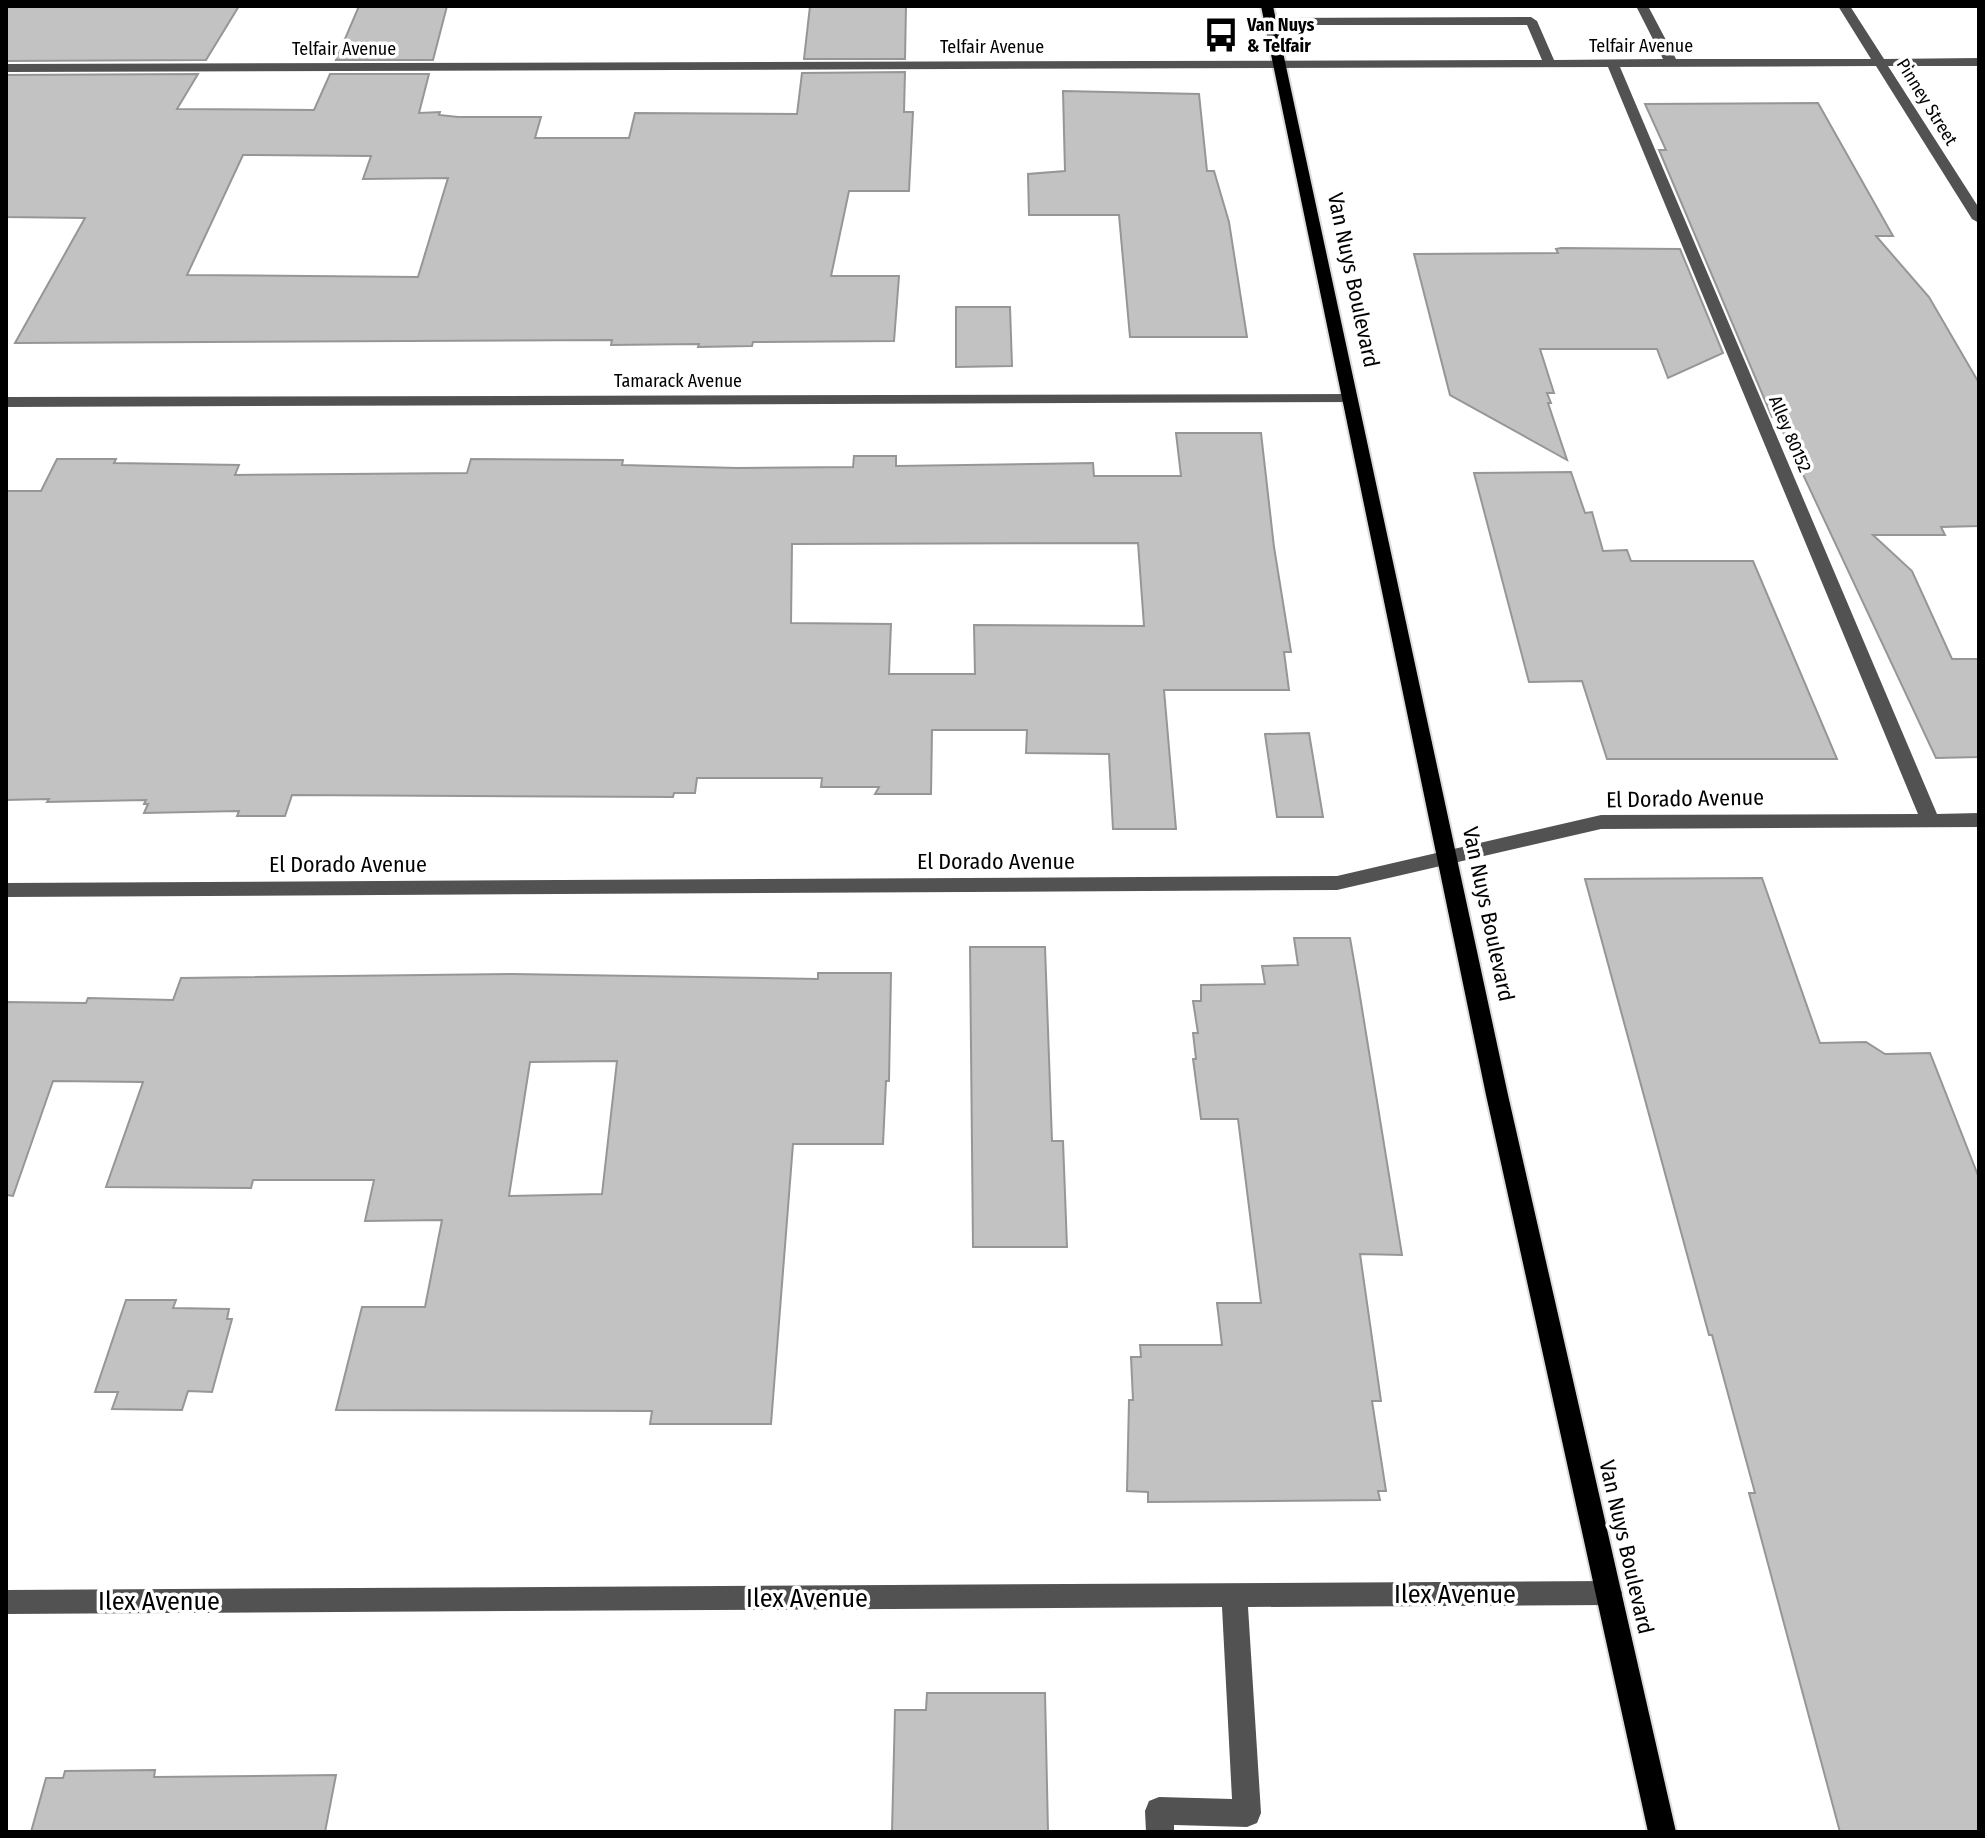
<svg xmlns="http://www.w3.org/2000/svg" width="1985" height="1838" viewBox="0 0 1985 1838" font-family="'Fira Sans Condensed',sans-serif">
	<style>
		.building { fill: #c2c2c2; stroke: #969696; stroke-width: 2; fill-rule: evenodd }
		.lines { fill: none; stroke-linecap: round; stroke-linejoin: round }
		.major-casing { stroke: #dbdbdb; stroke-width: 4 }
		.minor { fill: #525252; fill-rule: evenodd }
		.major { fill: #000; fill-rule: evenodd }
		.labels { text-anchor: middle; stroke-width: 7; stroke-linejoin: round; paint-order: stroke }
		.far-poi-label { font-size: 18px; font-weight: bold; fill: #000; stroke: #fff; text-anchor: start }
		.far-street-label { font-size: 18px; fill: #000; stroke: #fff }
		.street-label { font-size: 22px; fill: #000; stroke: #fff }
		.near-street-label { font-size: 26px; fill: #000; stroke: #fff }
	</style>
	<rect width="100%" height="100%" fill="#fff"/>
	<path class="building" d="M 6,6 L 239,6 L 206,60 L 6,61 Z
		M 359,6 L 447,6 L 433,60 L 336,60 Z
		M 810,6 L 906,6 L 905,59 L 804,59 Z
		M 905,72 L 904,112 L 913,112 L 909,191 L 849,191 L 831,276 L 899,276 L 894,341 L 753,342 L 752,346 L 698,347 L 699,344 L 611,345 L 612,340 L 15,343 L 85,218 L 6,217 L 6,75 L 198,74 L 177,109 L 314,110 L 330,74 L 429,74 L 419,113 L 440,112 L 439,115 L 458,117 L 541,117 L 535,138 L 629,138 L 635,113 L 797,114 L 802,73 ZM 243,155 L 371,156 L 363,179 L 448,178 L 418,277 L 187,275 Z
		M 1063,91 L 1199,94 L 1207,171 L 1214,171 L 1229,222 L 1247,337 L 1130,337 L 1119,215 L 1029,215 L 1028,174 L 1065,171 Z
		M 1818,103 L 1893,236 L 1876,236 L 1929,297 L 1979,383 L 1979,526 L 1941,527 L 1945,535 L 1873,535 L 1912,571 L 1952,659 L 1979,659 L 1979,757 L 1936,758 L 1776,417 L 1772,417 L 1659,150 L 1666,150 L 1645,104 Z
		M 1561,248 L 1680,249 L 1723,353 L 1668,378 L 1657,349 L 1540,349 L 1554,393 L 1547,393 L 1551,403 L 1548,403 L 1567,460 L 1450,395 L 1414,254 L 1558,253 L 1556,249 Z
		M 956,307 L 1010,307 L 1012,366 L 956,367 Z
		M 1176,433 L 1261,433 L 1274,547 L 1291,652 L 1284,652 L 1289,690 L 1164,690 L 1176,829 L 1113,829 L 1109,754 L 1026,753 L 1027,730 L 932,730 L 931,794 L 875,794 L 879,787 L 821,787 L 822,778 L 697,778 L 695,793 L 674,793 L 673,797 L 292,795 L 285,816 L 237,816 L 239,811 L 144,813 L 148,804 L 144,804 L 146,800 L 47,802 L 49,799 L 6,800 L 6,491 L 41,491 L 57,459 L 116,459 L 114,463 L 239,465 L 235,475 L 467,473 L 471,459 L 623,460 L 622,465 L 737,468 L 853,467 L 854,456 L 896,456 L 896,466 L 1093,463 L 1094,476 L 1181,476 ZM 1138,543 L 1144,626 L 974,625 L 975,674 L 889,674 L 891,624 L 791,623 L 792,544 Z
		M 1571,472 L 1585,513 L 1592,512 L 1603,551 L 1627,550 L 1631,561 L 1753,561 L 1837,759 L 1607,759 L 1582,681 L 1529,682 L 1474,473 Z
		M 1309,733 L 1323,817 L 1277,817 L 1265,734 Z
		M 1762,878 L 1820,1043 L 1866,1042 L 1885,1054 L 1930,1053 L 1979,1178 L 1979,1832 L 1840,1832 L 1749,1493 L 1755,1493 L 1712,1335 L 1709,1335 L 1585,879 Z
		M 1294,938 L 1350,938 L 1358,984 L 1402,1255 L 1360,1254 L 1381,1401 L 1372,1401 L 1386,1491 L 1378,1491 L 1380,1500 L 1148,1502 L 1148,1492 L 1127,1491 L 1129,1400 L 1133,1400 L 1131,1357 L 1141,1357 L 1140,1345 L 1222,1345 L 1217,1303 L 1261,1303 L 1238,1119 L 1201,1119 L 1193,1059 L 1196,1059 L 1193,1033 L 1198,1033 L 1193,1001 L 1201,1001 L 1201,985 L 1265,984 L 1262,966 L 1298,965 Z
		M 970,947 L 1045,947 L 1052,1141 L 1063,1141 L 1067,1247 L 973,1247 Z
		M 818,973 L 891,973 L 889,1081 L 886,1081 L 883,1144 L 793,1144 L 771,1424 L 650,1424 L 652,1411 L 336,1410 L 362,1307 L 425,1307 L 442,1220 L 365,1221 L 374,1180 L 253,1180 L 251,1188 L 106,1187 L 143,1082 L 53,1081 L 13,1196 L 6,1195 L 6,1002 L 86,1003 L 88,998 L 173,1000 L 181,978 L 512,974 L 818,979 ZM 617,1061 L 602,1194 L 509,1196 L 530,1062 Z
		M 126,1300 L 176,1300 L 173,1308 L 229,1309 L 227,1319 L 232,1319 L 212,1392 L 188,1391 L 182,1410 L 112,1409 L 118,1392 L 95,1392 Z
		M 927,1693 L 1045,1693 L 1048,1832 L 892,1832 L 895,1710 L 926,1710 Z
		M 155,1770 L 154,1777 L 336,1775 L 325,1832 L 31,1832 L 46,1778 L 63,1778 L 65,1771 Z"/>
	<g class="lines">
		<g class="major-casing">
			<path id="major" d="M 1261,6 L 1273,6 L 1508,1095 L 1676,1832 L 1648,1832 L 1486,1095 Z"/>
		</g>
		<path class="minor" d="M 1636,6 L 1648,6 L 1676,59 L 1871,59 L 1838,6 L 1850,6 L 1884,59 L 1979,58 L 1979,66 L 1888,66 L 1979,208 L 1979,223 L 1972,219 L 1876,66 L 1620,67 L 1937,814 L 1979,813 L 1979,827 L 1601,829 L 1337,890 L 6,897 L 6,883 L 1337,876 L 1601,815 L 1918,814 L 1608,67 L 6,72 L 6,64 L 1542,60 L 1527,25 L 1266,25 L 1266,19 L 1270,18 L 1531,17 L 1537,21 L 1554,60 L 1663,59 Z
			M 1350,394 L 1355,396 L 1355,402 L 6,407 L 6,397 Z
			M 1609,1581 L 1618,1584 L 1622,1593 L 1618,1602 L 1609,1605 L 1248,1607 L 1261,1813 L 1257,1823 L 1247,1827 L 1174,1825 L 1174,1832 L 1146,1832 L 1145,1811 L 1149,1801 L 1159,1797 L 1232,1799 L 1222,1607 L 6,1614 L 6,1590 Z"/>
		<use href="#major" class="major"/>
	</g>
	<defs>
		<g id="bus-bare" transform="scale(2.76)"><path d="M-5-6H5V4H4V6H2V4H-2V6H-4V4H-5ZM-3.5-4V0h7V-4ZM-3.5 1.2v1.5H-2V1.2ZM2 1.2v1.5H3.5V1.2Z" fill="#000" stroke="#fff" stroke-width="2.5" paint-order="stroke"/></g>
	</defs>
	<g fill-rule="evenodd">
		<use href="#bus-bare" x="1221" y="35"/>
	</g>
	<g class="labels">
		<g class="far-poi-label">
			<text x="1247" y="31">Van Nuys<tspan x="1247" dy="21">&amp; Telfair</tspan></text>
		</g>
		<g class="far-street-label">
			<text x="1641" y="52">Telfair Avenue</text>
			<text x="992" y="53">Telfair Avenue</text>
			<text x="344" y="55">Telfair Avenue</text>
			<text transform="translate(1927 102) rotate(58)" y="6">Pinney Street</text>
			<text x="678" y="387">Tamarack Avenue</text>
			<text transform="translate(1790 434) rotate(67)" y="6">Alley 80152</text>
		</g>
		<g class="street-label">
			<text transform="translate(1354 280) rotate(78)" y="8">Van Nuys Boulevard</text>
			<text transform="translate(1685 798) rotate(-1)" y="8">El Dorado Avenue</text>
			<text x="996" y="869">El Dorado Avenue</text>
			<text x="348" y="872">El Dorado Avenue</text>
			<text transform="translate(1489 914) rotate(78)" y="8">Van Nuys Boulevard</text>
			<text transform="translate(1627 1547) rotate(77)" y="8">Van Nuys Boulevard</text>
		</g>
		<g class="near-street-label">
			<text x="1455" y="1603">Ilex Avenue</text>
			<text x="807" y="1607">Ilex Avenue</text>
			<text x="159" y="1610">Ilex Avenue</text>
		</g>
	</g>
	<rect width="1985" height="1838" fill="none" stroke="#000000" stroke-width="16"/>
</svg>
